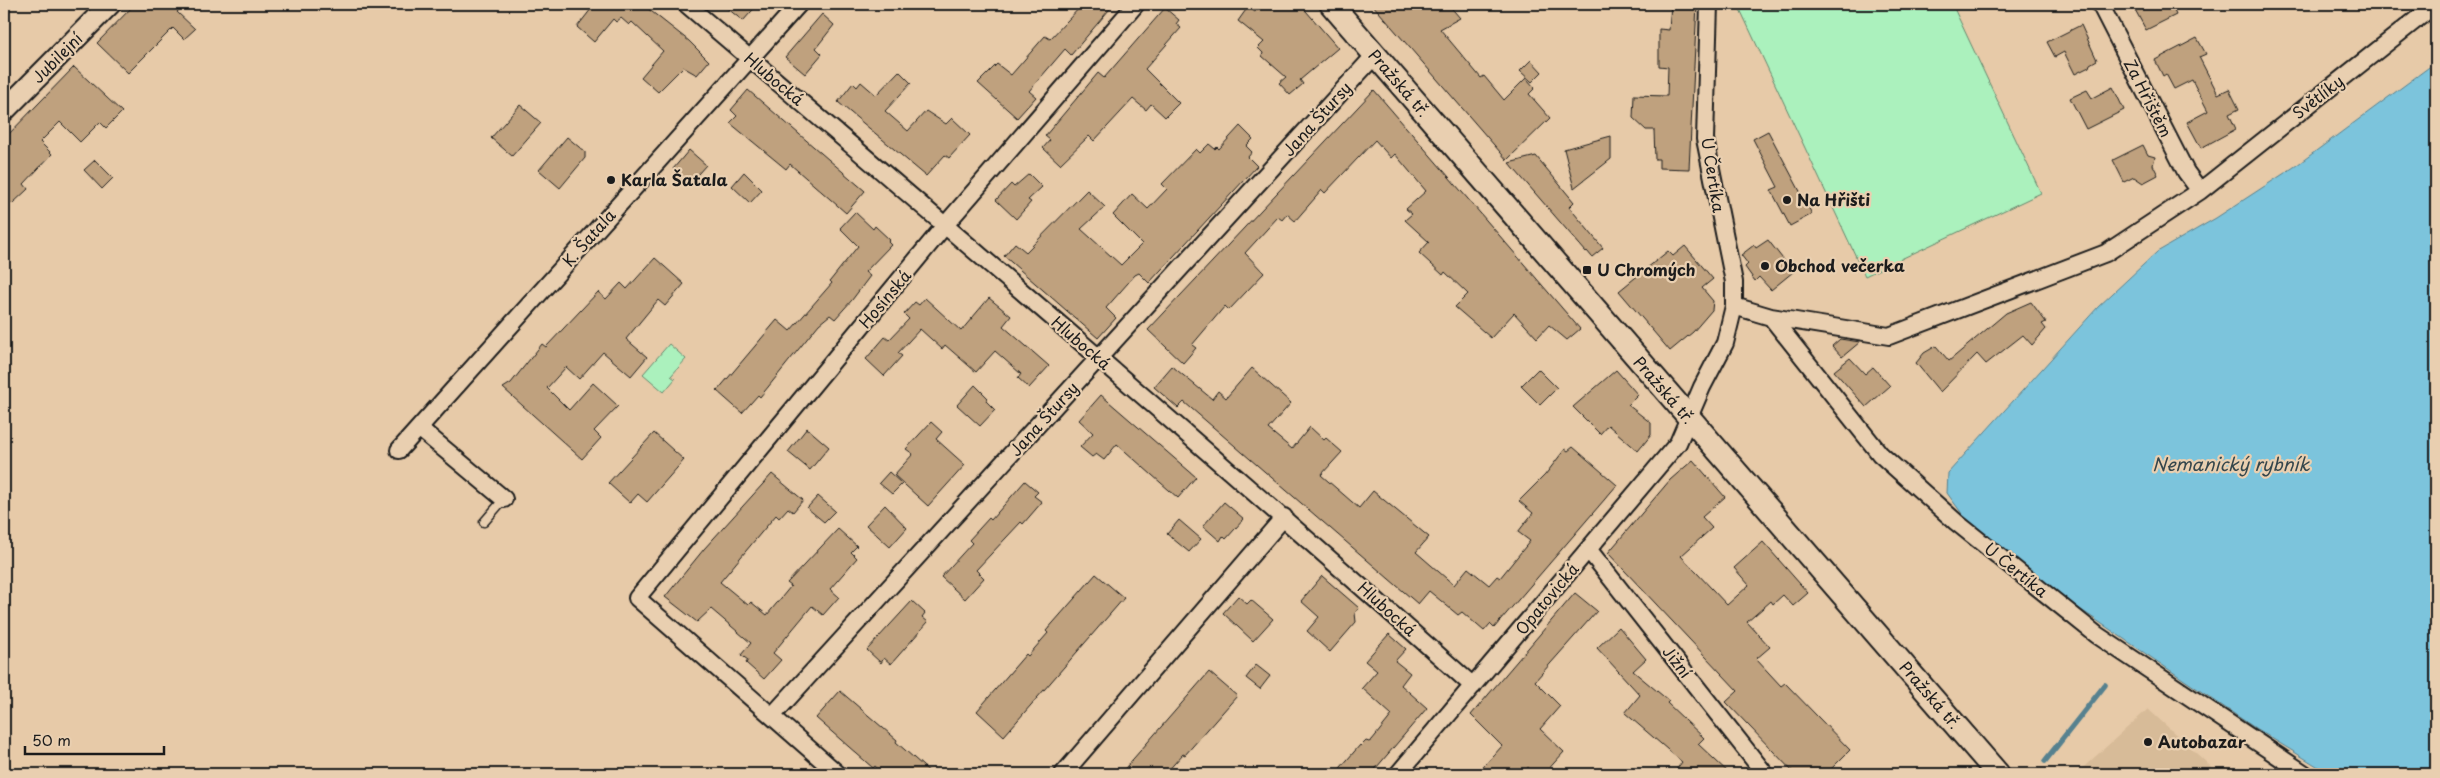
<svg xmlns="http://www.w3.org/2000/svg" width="2440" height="778" viewBox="0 0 2440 778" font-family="'Playpen Sans',sans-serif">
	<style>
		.built { fill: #d7bb98 }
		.green { fill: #abf1bd; stroke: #64866c }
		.water { fill: #7cc4dc; stroke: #56818f }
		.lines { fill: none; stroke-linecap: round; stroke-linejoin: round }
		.stream { stroke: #56818f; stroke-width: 5.5 }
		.building { fill: #bfa17e; stroke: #1c1c1c }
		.service-casing { stroke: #1c1c1c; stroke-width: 11 }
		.minor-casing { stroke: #1c1c1c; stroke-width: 20 }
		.tertiary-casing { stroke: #1c1c1c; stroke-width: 24 }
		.secondary-casing { stroke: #1c1c1c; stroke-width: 26 }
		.service { stroke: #e9cfb0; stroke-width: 8 }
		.minor { stroke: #e9cfb0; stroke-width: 16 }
		.tertiary { stroke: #e9cfb0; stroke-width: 20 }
		.secondary { stroke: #e9cfb0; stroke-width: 22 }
		.poi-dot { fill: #1c1c1c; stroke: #e9cfb0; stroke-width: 2 }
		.labels { text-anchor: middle; stroke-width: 4.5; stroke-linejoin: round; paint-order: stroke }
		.street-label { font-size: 16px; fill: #1c1c1c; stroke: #e9cfb0 }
		.poi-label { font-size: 16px; font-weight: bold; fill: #1c1c1c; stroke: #e9cfb0; text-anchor: start }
		.water-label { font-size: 18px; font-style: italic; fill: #34464c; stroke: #e9cfb0 }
	</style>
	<rect width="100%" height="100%" fill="#e7caa8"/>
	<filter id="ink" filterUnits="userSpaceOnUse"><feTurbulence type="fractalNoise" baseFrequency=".02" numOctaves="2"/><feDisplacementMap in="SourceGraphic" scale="10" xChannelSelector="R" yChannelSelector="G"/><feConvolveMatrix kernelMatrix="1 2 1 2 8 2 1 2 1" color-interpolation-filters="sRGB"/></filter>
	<g filter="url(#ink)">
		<path class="built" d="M 2148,709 L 2219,774 L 2076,774 Z"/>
		<path class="green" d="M 1740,4 L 1952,4 L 2041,193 L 1865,276 L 1738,5 Z
			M 669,344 L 686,359 L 671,376 L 675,379 L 664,392 L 643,374 Z"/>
		<path class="water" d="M 2436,62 L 2436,774 L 2330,774 L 2255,728 L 2052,590 L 1968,522 L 1947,493 L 1948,473 L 2098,307 L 2157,252 L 2216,218 L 2297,165 Z"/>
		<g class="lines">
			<path class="stream" d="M 2045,761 L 2105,685"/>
		</g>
		<path class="building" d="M 135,4 L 185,4 L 177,12 L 195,29 L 184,39 L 173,28 L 128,73 L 97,43 Z
			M 595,4 L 642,4 L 689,41 L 709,61 L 697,75 L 683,67 L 658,92 L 641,77 L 663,51 L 632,22 L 629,25 L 621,18 L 616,22 L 613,19 L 594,42 L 577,27 Z
			M 722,4 L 758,4 L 743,21 Z
			M 1083,4 L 1114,4 L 1071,55 L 1065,49 L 1029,91 L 1036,97 L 1017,118 L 978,83 L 997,64 L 1011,75 L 1045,36 L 1050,39 Z
			M 1262,4 L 1300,4 L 1338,48 L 1300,80 L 1303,84 L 1290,95 L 1279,83 L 1286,77 L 1262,56 L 1263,53 L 1258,48 L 1264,42 L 1238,21 L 1248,7 L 1255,12 Z
			M 1372,4 L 1448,4 L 1460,18 L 1440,29 L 1481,78 L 1484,76 L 1504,100 L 1526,78 L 1535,88 L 1529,94 L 1550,118 L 1507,160 Z
			M 1671,4 L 1697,4 L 1689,169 L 1659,168 L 1659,159 L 1655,159 L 1654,130 L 1646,130 L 1633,118 L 1634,95 L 1667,96 L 1668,67 L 1659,66 L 1659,29 L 1669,30 Z
			M 2132,4 L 2171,4 L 2176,15 L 2146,30 Z
			M 1165,8 L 1179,20 L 1176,24 L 1181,28 L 1145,69 L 1179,103 L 1165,117 L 1151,104 L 1146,110 L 1133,99 L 1094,141 L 1089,136 L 1060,164 L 1043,148 L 1050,140 L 1045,136 L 1098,73 L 1104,78 Z
			M 822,14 L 834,25 L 816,48 L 822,54 L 805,74 L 785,57 Z
			M 2081,25 L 2097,60 L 2090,64 L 2089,67 L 2075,74 L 2064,52 L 2055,57 L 2047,42 Z
			M 2197,38 L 2206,54 L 2199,57 L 2218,94 L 2229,89 L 2239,109 L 2229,114 L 2236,129 L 2201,148 L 2187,122 L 2208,111 L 2192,80 L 2174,89 L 2166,74 L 2163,76 L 2155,60 Z
			M 1531,60 L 1542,72 L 1532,82 L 1520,71 Z
			M 74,67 L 122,112 L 106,128 L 100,122 L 80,142 L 60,122 L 40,142 L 52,154 L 24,184 L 28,189 L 12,204 L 4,196 L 4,139 Z
			M 899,71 L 911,83 L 885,111 L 908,131 L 926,111 L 946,124 L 952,118 L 970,135 L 949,158 L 945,155 L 926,176 L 838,102 L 853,83 L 857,87 L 861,82 L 876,95 Z
			M 2113,87 L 2124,110 L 2086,129 L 2070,98 L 2087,90 L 2092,98 Z
			M 748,90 L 865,191 L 846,213 L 790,164 L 786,169 L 730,123 L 737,116 L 731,110 Z
			M 1374,90 L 1580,329 L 1567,340 L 1549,325 L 1537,338 L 1514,313 L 1491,338 L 1455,307 L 1468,294 L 1445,272 L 1443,275 L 1419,253 L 1429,242 L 1405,220 L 1412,214 L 1406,209 L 1426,191 L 1395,154 L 1391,158 L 1375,140 L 1325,193 L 1322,190 L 1295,221 L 1287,214 L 1282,220 L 1278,217 L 1245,253 L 1264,273 L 1229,310 L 1225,306 L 1192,345 L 1196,348 L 1183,363 L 1148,330 Z
			M 520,105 L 541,123 L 512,156 L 491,138 Z
			M 1240,126 L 1253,139 L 1246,146 L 1252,152 L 1248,157 L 1257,166 L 1149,283 L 1139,273 L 1135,275 L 1106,308 L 1116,318 L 1098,338 L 1004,256 L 1015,243 L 1026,252 L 1087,190 L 1105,207 L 1081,229 L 1121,265 L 1142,244 L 1113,215 L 1132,194 L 1148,209 L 1167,189 L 1162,184 L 1196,149 L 1200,153 L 1209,144 L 1215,149 L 1217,147 L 1219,149 Z
			M 1768,131 L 1812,214 L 1790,226 L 1771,190 L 1778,187 L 1753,139 Z
			M 1611,136 L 1611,159 L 1574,188 L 1564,149 Z
			M 567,137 L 585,152 L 585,158 L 560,188 L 539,170 Z
			M 2143,145 L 2148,155 L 2155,157 L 2153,165 L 2158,175 L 2143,183 L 2134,177 L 2124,182 L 2113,160 Z
			M 689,150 L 706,165 L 690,183 L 685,179 L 676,182 L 678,173 L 673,169 Z
			M 1536,156 L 1574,202 L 1569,207 L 1603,248 L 1592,257 L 1587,251 L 1586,252 L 1509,163 Z
			M 95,160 L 113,178 L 102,189 L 84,170 Z
			M 744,172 L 762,190 L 750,203 L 732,186 Z
			M 1029,174 L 1042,187 L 1028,200 L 1031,202 L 1016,219 L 996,200 L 1011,184 L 1014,187 Z
			M 855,212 L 873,229 L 875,226 L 890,240 L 888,242 L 891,245 L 865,272 L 870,276 L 852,300 L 835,319 L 830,315 L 819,324 L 760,397 L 758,395 L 742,413 L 717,391 L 777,320 L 790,331 L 832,283 L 830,281 L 858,246 L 840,228 Z
			M 1768,240 L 1793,272 L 1771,290 L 1759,277 L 1755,281 L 1745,267 L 1748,264 L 1741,255 L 1754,245 L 1756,248 Z
			M 1685,246 L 1713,279 L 1702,288 L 1713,301 L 1712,310 L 1693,332 L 1670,351 L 1619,291 L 1668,251 L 1673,256 Z
			M 655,258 L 684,284 L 665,306 L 658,300 L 626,339 L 647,357 L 631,376 L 603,352 L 579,379 L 566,367 L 547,388 L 569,410 L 593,383 L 618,406 L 594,431 L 601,438 L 582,459 L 503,388 L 511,383 L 542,344 L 546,347 L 598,292 L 606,299 L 621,283 L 627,289 Z
			M 925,298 L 961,331 L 989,298 L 1011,316 L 1003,326 L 1049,366 L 1029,388 L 1018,378 L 1021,374 L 995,351 L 976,372 L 945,345 L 942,349 L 920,329 L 898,353 L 902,356 L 884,376 L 866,359 L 885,337 L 889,340 L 909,319 L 904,314 L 915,302 L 919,305 Z
			M 2031,302 L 2046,322 L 2042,324 L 2046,329 L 2032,345 L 2023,335 L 1986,364 L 1977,354 L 1940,392 L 1916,363 L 1924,353 L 1936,346 L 1949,361 L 2006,313 Z
			M 1840,339 L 1860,342 L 1842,357 L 1832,346 Z
			M 1850,358 L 1865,374 L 1873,367 L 1890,386 L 1866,407 L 1834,371 Z
			M 1172,366 L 1212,399 L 1218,391 L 1226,398 L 1252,368 L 1291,403 L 1268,429 L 1292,449 L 1310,427 L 1324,440 L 1326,438 L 1342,452 L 1321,475 L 1359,508 L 1373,491 L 1429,537 L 1416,552 L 1454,585 L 1468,568 L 1489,585 L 1497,576 L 1500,578 L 1530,541 L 1518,532 L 1533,513 L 1519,501 L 1545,475 L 1565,449 L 1568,451 L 1573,447 L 1617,485 L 1494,628 L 1490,624 L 1484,631 L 1462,612 L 1458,615 L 1429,591 L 1418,604 L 1184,402 L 1178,408 L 1154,387 Z
			M 1538,369 L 1557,388 L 1540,405 L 1521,386 Z
			M 1616,370 L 1638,395 L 1628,405 L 1651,423 L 1651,435 L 1638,451 L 1608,425 L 1600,434 L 1573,407 Z
			M 975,385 L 988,398 L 986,401 L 995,410 L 980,426 L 957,405 Z
			M 1101,395 L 1196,477 L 1178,498 L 1117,444 L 1104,460 L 1096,454 L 1092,457 L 1080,447 L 1093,433 L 1079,420 Z
			M 931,422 L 942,432 L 936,439 L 965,465 L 928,506 L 894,475 L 913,454 L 906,449 Z
			M 807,428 L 829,447 L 810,470 L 788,452 Z
			M 654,433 L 684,460 L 647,502 L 638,494 L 630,503 L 608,483 Z
			M 1693,460 L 1725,497 L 1702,517 L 1712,528 L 1681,556 L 1727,605 L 1749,585 L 1734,568 L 1763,542 L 1808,593 L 1793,606 L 1783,595 L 1773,604 L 1771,601 L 1747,622 L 1770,647 L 1756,659 L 1781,686 L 1785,683 L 1850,750 L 1826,774 L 1795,774 L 1726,702 L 1738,691 L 1608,553 L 1670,480 Z
			M 889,472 L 902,484 L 892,494 L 879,483 Z
			M 772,474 L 803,500 L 793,512 L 788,508 L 779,518 L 776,515 L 720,582 L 748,605 L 751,602 L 767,615 L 791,586 L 787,583 L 838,529 L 857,546 L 851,552 L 857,558 L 830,589 L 839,597 L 823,615 L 812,606 L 773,653 L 781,660 L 764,679 L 746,663 L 748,660 L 741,655 L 751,643 L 711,609 L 697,622 L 665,597 L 704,549 Z
			M 1025,481 L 1038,492 L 1034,496 L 1042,502 L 1023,524 L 1021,522 L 976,570 L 984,578 L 965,599 L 941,577 L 972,543 L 969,540 L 989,518 L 991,520 Z
			M 818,496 L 835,511 L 824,522 L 807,508 Z
			M 1224,502 L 1244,519 L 1226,539 L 1223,536 L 1220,541 L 1203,526 Z
			M 885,505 L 907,528 L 890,547 L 866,525 Z
			M 1179,520 L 1201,539 L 1189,552 L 1167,534 Z
			M 1096,574 L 1124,598 L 1004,736 L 977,711 L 1026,654 L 1028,656 L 1048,633 L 1046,631 Z
			M 1322,576 L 1359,608 L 1355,613 L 1356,622 L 1330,652 L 1307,631 L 1319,617 L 1301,601 Z
			M 1575,593 L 1597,611 L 1535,681 L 1560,706 L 1540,729 L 1564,752 L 1544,774 L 1535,774 L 1528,767 L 1522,774 L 1477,774 L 1502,746 L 1471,715 Z
			M 1238,596 L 1247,604 L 1251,600 L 1273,619 L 1253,641 L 1223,613 Z
			M 912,601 L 925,613 L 922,617 L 928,622 L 891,664 L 884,658 L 881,663 L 867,650 Z
			M 1619,627 L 1646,659 L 1633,671 L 1669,701 L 1667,703 L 1704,738 L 1698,744 L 1730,774 L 1673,774 L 1682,762 L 1625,713 L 1640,695 L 1597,648 Z
			M 1389,634 L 1406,649 L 1395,661 L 1410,673 L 1401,685 L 1427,708 L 1371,774 L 1335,774 L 1360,745 L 1361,746 L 1366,741 L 1369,742 L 1372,740 L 1392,715 L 1362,688 L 1377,671 L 1365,661 Z
			M 1256,665 L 1270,676 L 1260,689 L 1246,678 Z
			M 1209,672 L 1237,696 L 1185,755 L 1183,754 L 1165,774 L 1120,774 Z
			M 840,691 L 897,740 L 896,742 L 932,774 L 884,774 L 875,766 L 873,768 L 816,718 Z"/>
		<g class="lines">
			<g class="service-casing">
				<path id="service" d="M 484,522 L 504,499"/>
			</g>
			<g class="minor-casing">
				<path id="minor" d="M 686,4 C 950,229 1214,455 1473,686
					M 2100,4 L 2186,172 L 2200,191
					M 1734,306 L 1771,317 L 1889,336 L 2106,253 L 2200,191 L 2436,4
					M 1771,317 L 1880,454 L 1956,522 L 2097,635 L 2305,774
					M 419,428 L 504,499
					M 399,450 L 799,4
					M 1588,549 L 1765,774
					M 772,716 L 1375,55
					M 838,774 L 637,598 L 946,224 L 1136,4
					M 1063,774 L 1284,517
					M 1398,774 L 1678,443 L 1702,387 L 1725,343 L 1734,306 L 1734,282 L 1705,139 L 1709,4"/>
			</g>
			<g class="tertiary-casing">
				<path id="tertiary" d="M 4,111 L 110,4"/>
			</g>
			<g class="secondary-casing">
				<path id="secondary" d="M 1331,4 L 1998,774"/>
			</g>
			<use href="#service" class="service"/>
			<use href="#minor" class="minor"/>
			<use href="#tertiary" class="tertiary"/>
			<use href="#secondary" class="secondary"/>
		</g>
	</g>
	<g class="poi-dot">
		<circle cx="611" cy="180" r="5"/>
		<circle cx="1787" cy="200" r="5"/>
		<circle cx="1765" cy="266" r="5"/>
		<rect x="1582" y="265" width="10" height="10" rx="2.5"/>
		<circle cx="2148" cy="742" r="5"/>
	</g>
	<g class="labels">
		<g class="street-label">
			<text transform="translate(57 58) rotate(-45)" y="6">Jubilejní</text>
			<text transform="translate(774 79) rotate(40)" y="6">Hlubocká</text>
			<text transform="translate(1399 83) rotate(49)" y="6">Pražská tř.</text>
			<text transform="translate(2318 97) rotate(-38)" y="6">Světlíky</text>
			<text transform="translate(2148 98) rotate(63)" y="6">Za Hřištěm</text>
			<text transform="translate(1317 119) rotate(-48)" y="6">Jana Štursy</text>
			<text transform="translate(1713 175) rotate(81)" y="6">U Čertíka</text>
			<text transform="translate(589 238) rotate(-48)" y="6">K. Šatala</text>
			<text transform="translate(885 299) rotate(-50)" y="6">Hosínská</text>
			<text transform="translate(1081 343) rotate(41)" y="6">Hlubocká</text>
			<text transform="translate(1664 390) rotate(49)" y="6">Pražská tř.</text>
			<text transform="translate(1044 419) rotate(-48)" y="6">Jana Štursy</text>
			<text transform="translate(2016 570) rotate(39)" y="6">U Čertíka</text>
			<text transform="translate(1547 599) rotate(-50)" y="6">Opatovická</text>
			<text transform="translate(1387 609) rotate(42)" y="6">Hlubocká</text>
			<text transform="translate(1677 662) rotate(52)" y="6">Jižní</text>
			<text transform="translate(1930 695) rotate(49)" y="6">Pražská tř.</text>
		</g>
		<g class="poi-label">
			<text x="621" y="186">Karla Šatala</text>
			<text x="1797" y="206">Na Hřišti</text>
			<text x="1775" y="272">Obchod večerka</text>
			<text x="1597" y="276">U Chromých</text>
			<text x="2158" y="748">Autobazar</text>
		</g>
		<g class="water-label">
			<text x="2231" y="471">Nemanický rybník</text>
		</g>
	</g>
	<rect width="2440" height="778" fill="none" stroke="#e9cfb0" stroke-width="20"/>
	<rect x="10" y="10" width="2420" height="758" fill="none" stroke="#1c1c1c" stroke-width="2" filter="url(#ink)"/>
	<path d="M25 746v8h139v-8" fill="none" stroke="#1c1c1c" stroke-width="2.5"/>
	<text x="32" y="746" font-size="15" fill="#1c1c1c" stroke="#e9cfb0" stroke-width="4" paint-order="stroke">50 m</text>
</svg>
